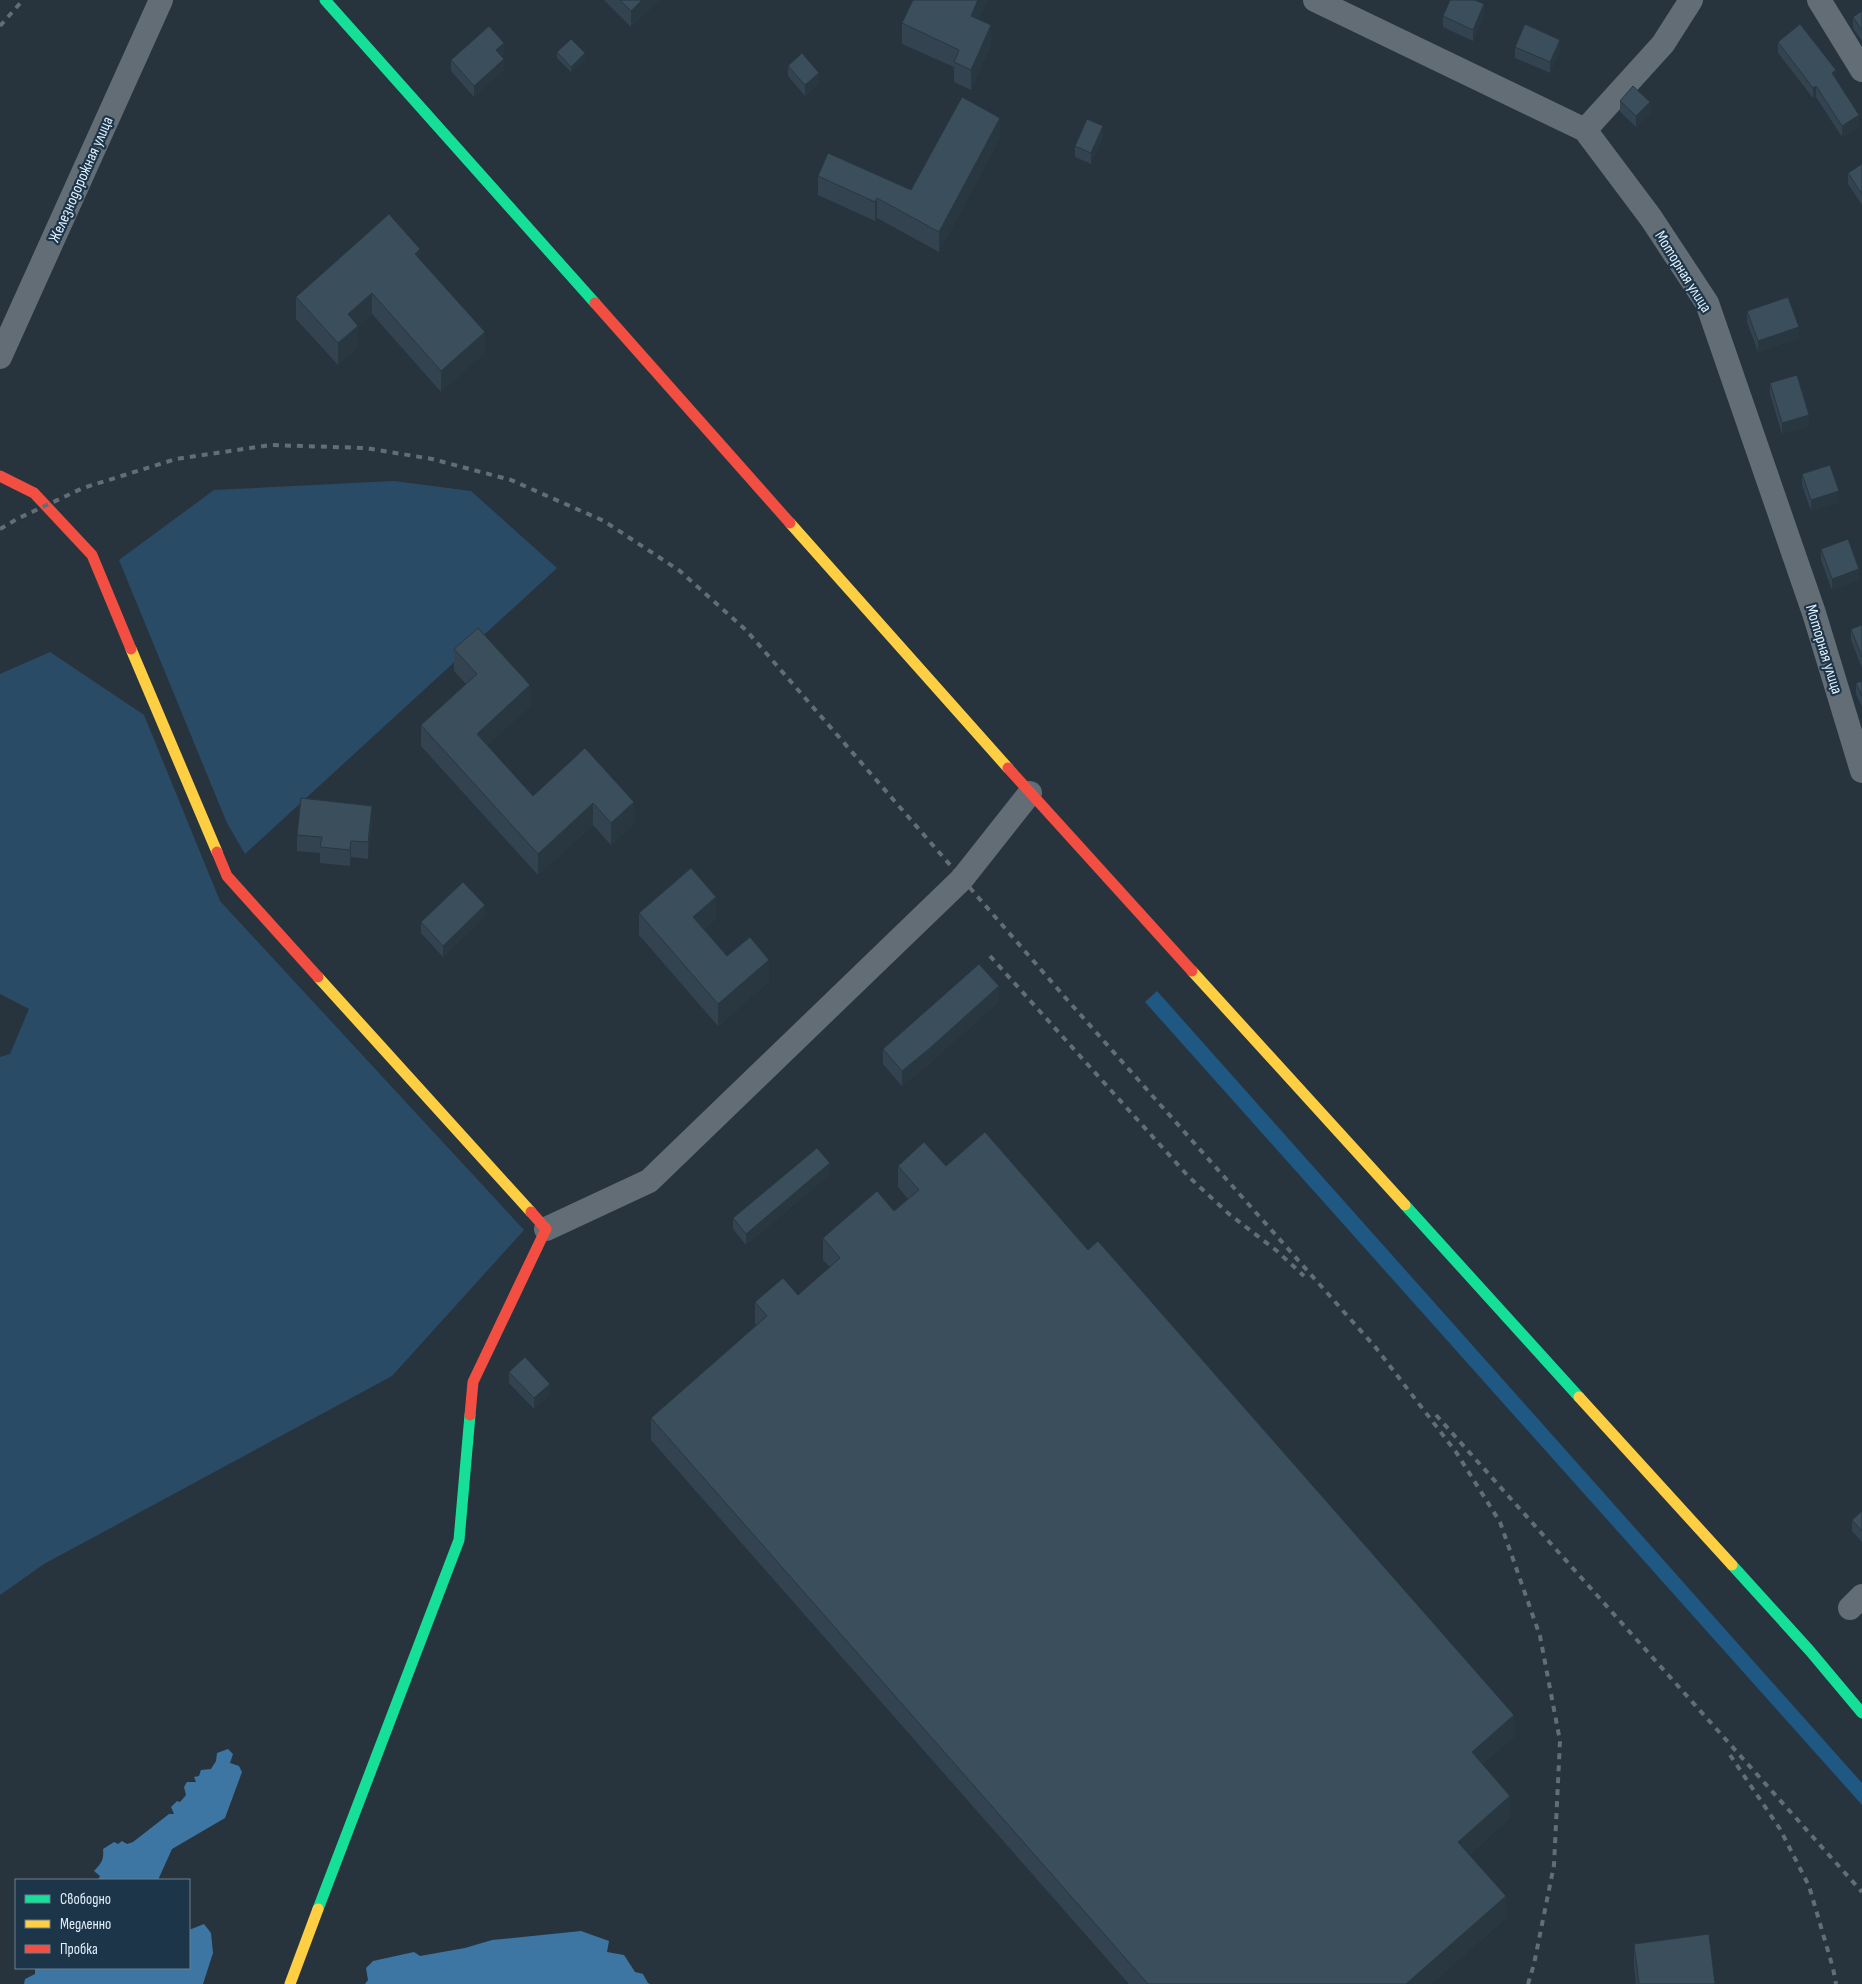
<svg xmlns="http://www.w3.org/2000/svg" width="1862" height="1984" viewBox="0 0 1862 1984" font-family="'Sofia Sans Condensed',sans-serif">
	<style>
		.green { fill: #2a4b66 }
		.forest { fill: #1f5882 }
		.water { fill: #3d76a3 }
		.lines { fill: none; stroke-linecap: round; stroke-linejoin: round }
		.street { stroke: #636d75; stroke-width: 24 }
		.fast { stroke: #16e098; stroke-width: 11 }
		.slow { stroke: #ffcf43; stroke-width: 11 }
		.jam { stroke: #f24e42; stroke-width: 11 }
		.rail { stroke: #636d75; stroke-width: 4; stroke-dasharray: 6 6; stroke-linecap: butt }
		.wall { fill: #33434f }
		.shaded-wall { fill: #293740 }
		.building { fill: #3b4e5c; stroke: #293740 }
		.labels { text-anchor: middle; stroke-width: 4.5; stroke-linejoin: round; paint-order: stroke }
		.street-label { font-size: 16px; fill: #e1effc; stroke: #1d3548 }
	</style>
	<rect width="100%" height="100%" fill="#27343e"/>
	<path class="green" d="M 394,481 L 471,491 L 557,568 L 245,854 L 227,823 L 119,560 L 214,490 Z
		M 50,652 L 144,715 L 220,901 L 524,1230 L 392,1376 L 44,1564 L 0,1595 L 0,1057 L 10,1054 L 29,1009 L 0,994 L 0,674 Z"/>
	<path class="forest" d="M 1157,991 L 1862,1783 L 1862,1805 L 1145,1002 Z"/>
	<path class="water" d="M 228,1749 L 233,1754 L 230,1763 L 239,1766 L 242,1772 L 225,1818 L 172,1849 L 158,1880 L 98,1880 L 100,1876 L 94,1871 C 102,1863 104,1859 103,1849 L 114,1842 L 118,1844 L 122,1841 L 127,1844 L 133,1842 L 169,1814 L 174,1814 L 171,1807 L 177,1801 L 180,1802 L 186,1795 L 184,1787 L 187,1782 L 196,1782 L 194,1777 L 199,1776 L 201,1770 L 211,1769 L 216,1761 L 217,1753 Z
		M 204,1924 L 211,1933 L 213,1953 L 203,1984 L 24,1984 L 25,1979 L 35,1974 L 35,1968 L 189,1968 L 189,1930 Z
		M 581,1931 L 609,1941 L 607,1952 L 624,1955 L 635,1972 L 643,1974 L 648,1983 L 650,1984 L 365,1984 L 368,1980 L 366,1968 L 373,1961 L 414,1952 L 420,1956 L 465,1948 L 492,1940 Z"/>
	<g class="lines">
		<path class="street" d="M 1315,0 L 1585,130 L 1651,218 L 1707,303 L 1814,613 L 1862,771
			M 1819,0 L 1862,70
			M 1585,130 L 1663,44 L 1691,0
			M 0,357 L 161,0
			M 546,1229 L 649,1181 L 962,879 L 1030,793
			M 1850,1608 L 1862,1596"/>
		<path class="fast" d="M 325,0 L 595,303
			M 1405,1205 L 1579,1397
			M 1732,1565 L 1810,1651 L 1862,1713
			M 318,1909 L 459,1540 L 470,1415"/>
		<path class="slow" d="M 790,523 L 1008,768
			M 131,649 L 217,852
			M 1192,971 L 1405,1205
			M 318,977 L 531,1212
			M 1579,1397 L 1732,1565
			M 290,1984 L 318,1909"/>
		<path class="jam" d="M 595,303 L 790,523
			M 0,476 L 34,493 L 92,555 L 131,649
			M 1008,768 L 1192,971
			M 217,852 L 227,876 L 318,977
			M 470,1415 L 473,1382 L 546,1229 L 531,1212"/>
		<path class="rail" d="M 0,26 L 23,0
			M 0,529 L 17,519 L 83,488 L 176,459 L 271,445 L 366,448 L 432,459 L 511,480 L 604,521 L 680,571 L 746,630 L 1063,995 L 1376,1348 L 1456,1452 L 1500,1522 L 1540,1636 L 1560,1741 L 1554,1865 L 1534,1964 L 1528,1984
			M 990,956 L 1189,1177 L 1229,1214 L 1277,1251 L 1304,1276
			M 1436,1415 L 1862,1892
			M 1730,1755 L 1780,1829 L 1809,1886 L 1833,1968 L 1836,1984"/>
	</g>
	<path class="wall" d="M 604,0 L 659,0 L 631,27 Z
		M 1862,11 L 1862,41 L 1853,28 L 1853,17 Z
		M 1484,15 L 1473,41 L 1443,27 L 1443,16 Z
		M 979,20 L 991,46 L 971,90 L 954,82 L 954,67 L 902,44 L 902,23 Z
		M 1778,42 L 1836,80 L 1859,126 L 1842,137 L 1816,97 L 1813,98 L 1778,53 Z
		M 1515,47 L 1560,51 L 1550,73 L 1515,58 Z
		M 557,52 L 585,59 L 571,72 L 557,58 Z
		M 504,54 L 501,56 L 504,70 L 474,97 L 451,71 L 451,60 Z
		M 788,66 L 819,84 L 805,96 L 788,76 Z
		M 1620,101 L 1650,113 L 1636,127 L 1620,112 Z
		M 1103,137 L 1091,164 L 1075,157 L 1075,146 Z
		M 1000,138 L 939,252 L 877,218 L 875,221 L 818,195 L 818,176 L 911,190 Z
		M 1862,164 L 1862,205 L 1848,184 L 1848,173 Z
		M 420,259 L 485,353 L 441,392 L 372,314 L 358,327 L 358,347 L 338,365 L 296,319 L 296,297 Z
		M 1747,311 L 1799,338 L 1758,352 L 1747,322 Z
		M 1770,383 L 1809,426 L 1782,434 L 1770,394 Z
		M 1802,474 L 1839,502 L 1811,511 L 1802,485 Z
		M 1821,549 L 1859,580 L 1832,590 L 1821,560 Z
		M 1862,625 L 1862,668 L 1851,640 L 1851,629 Z
		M 454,649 L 530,707 L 487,745 L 533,796 L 585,748 L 634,824 L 611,845 L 593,825 L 538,875 L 421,746 L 421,725 L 466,684 L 454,671 Z
		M 1862,681 L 1862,707 L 1856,694 L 1856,683 Z
		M 372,822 L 368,859 L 351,857 L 350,866 L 320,863 L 320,853 L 297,851 L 297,835 Z
		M 639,913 L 716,919 L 704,929 L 727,956 L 769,982 L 718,1026 L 639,935 Z
		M 485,916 L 443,957 L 421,933 L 421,922 Z
		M 999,1001 L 930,1063 L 902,1086 L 883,1064 L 883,1049 Z
		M 898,1166 L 946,1166 L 1514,1737 L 1482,1764 L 1510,1818 L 1469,1854 L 1506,1918 L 1431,1984 L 1129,1984 L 651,1440 L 651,1418 L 757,1325 L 755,1324 L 755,1302 L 798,1295 L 830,1267 L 823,1260 L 823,1238 L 894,1211 L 908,1199 L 898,1187 Z
		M 830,1174 L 746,1245 L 733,1229 L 733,1218 Z
		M 509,1372 L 550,1394 L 534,1409 L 509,1383 Z
		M 1862,1511 L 1862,1542 L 1852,1531 L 1852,1520 Z
		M 1634,1944 L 1715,1984 L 1636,1984 L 1634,1965 Z"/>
	<path class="shaded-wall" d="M 642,0 L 659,0 L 631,27 L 631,11 Z
		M 978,0 L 988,0 L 971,36 L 971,16 Z
		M 1484,4 L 1484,15 L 1473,41 L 1473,30 Z
		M 991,25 L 991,46 L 971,90 L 971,70 Z
		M 1560,40 L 1560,51 L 1550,73 L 1550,62 Z
		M 504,43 L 504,54 L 496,61 L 496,50 Z
		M 585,53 L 585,59 L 571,72 L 571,67 Z
		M 504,59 L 504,70 L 474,97 L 474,86 Z
		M 1836,70 L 1836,81 L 1832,73 Z
		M 819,73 L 819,84 L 805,96 L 805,85 Z
		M 1816,86 L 1816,97 L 1813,98 L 1813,88 Z
		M 1650,102 L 1650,113 L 1636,127 L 1636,116 Z
		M 1859,115 L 1859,126 L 1842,137 L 1842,126 Z
		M 1000,118 L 1000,138 L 939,252 L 939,232 Z
		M 1103,126 L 1103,137 L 1091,164 L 1091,153 Z
		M 877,198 L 877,218 L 875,221 L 875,202 Z
		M 420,249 L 420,271 L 415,254 Z
		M 372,293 L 372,314 L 358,327 L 358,347 L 338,365 L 338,343 L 348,314 Z
		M 1799,327 L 1799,338 L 1758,352 L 1758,341 Z
		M 485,332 L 485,353 L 441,392 L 441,371 Z
		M 1809,415 L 1809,426 L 1782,434 L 1782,423 Z
		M 1839,491 L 1839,502 L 1811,511 L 1811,500 Z
		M 1859,569 L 1859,580 L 1832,590 L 1832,579 Z
		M 530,685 L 530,707 L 477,755 L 477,734 Z
		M 634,802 L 634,824 L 611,845 L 611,823 Z
		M 593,803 L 593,825 L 538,875 L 538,854 Z
		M 372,806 L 372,822 L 368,859 L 368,842 Z
		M 351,841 L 351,857 L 350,866 L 350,850 Z
		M 716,897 L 716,919 L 693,938 L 693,917 Z
		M 485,905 L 485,916 L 443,957 L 443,946 Z
		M 769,960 L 769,982 L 718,1026 L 718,1004 Z
		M 999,986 L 999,1001 L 930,1063 L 902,1086 L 902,1071 Z
		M 830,1163 L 830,1174 L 746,1245 L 746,1234 Z
		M 550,1384 L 550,1394 L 534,1409 L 534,1398 Z
		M 1514,1715 L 1514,1737 L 1472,1774 L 1472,1752 Z
		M 1510,1796 L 1510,1818 L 1458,1863 L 1458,1842 Z
		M 1506,1896 L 1506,1918 L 1431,1984 L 1406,1984 Z"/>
	<path class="building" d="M 620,0 L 642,0 L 631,11 Z
		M 913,0 L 978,0 L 971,16 L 991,25 L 971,70 L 954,62 L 959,50 L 902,23 Z
		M 1450,0 L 1475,0 L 1484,4 L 1473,30 L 1443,16 Z
		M 1862,11 L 1862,30 L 1853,17 Z
		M 1525,24 L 1560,40 L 1550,62 L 1515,47 Z
		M 1800,24 L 1836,70 L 1832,73 L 1859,115 L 1842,126 L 1816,86 L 1813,88 L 1778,42 Z
		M 489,26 L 504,43 L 496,50 L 504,59 L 474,86 L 451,60 Z
		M 571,39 L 585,53 L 571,67 L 557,52 Z
		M 802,53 L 819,73 L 805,85 L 788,66 Z
		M 1633,86 L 1650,102 L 1636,116 L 1620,101 Z
		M 962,97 L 1000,118 L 939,232 L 877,198 L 875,202 L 818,176 L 828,153 L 911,190 Z
		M 1087,119 L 1103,126 L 1091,153 L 1075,146 Z
		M 1862,164 L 1862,194 L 1848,173 Z
		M 389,214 L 420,249 L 415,254 L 485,332 L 441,371 L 372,293 L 348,314 L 358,326 L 338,343 L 296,297 Z
		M 1788,297 L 1799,327 L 1758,341 L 1747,311 Z
		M 1797,375 L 1809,415 L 1782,423 L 1770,383 Z
		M 1830,465 L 1839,491 L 1811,500 L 1802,474 Z
		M 1848,539 L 1859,569 L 1832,579 L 1821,549 Z
		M 1862,625 L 1862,657 L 1851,629 Z
		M 478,628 L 530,685 L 477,734 L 533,796 L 585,748 L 634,802 L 611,823 L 593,803 L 538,854 L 421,725 L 477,674 L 454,649 Z
		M 1862,681 L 1862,696 L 1856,683 Z
		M 301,798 L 372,806 L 368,842 L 351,841 L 350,850 L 320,847 L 322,837 L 297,835 Z
		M 691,868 L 716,897 L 693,917 L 727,956 L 750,937 L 769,960 L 718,1004 L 639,913 Z
		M 463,882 L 485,905 L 443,946 L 421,922 Z
		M 979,964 L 999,986 L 930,1048 L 902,1071 L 883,1049 Z
		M 985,1132 L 1088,1250 L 1098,1241 L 1514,1715 L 1472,1752 L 1510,1796 L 1458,1842 L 1506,1896 L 1406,1984 L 1148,1984 L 651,1418 L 767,1316 L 755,1302 L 783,1278 L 798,1295 L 840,1258 L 823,1238 L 877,1191 L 894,1211 L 919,1190 L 898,1166 L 924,1142 L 946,1166 Z
		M 817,1148 L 830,1163 L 746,1234 L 733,1218 Z
		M 525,1357 L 550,1384 L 534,1398 L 509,1372 Z
		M 1862,1511 L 1862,1531 L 1852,1520 Z
		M 1709,1934 L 1715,1984 L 1639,1984 L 1634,1944 Z"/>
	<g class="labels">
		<g class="street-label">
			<text transform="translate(80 179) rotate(-66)" y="6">Железнодорожная улица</text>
			<text transform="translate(1684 271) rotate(58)" y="6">Моторная улица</text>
			<text transform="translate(1825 649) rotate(73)" y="6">Моторная улица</text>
		</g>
	</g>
	<rect x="15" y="1879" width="175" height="90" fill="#1d3548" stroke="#6b7f90"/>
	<rect x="25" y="1895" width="25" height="8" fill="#16e098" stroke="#6b7f90"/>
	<text x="60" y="1904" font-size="15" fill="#e1effc">Свободно</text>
	<rect x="25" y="1920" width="25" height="8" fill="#ffcf43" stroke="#6b7f90"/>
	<text x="60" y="1929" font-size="15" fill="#e1effc">Медленно</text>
	<rect x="25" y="1945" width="25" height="8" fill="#f24e42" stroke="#6b7f90"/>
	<text x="60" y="1954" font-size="15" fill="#e1effc">Пробка</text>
</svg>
